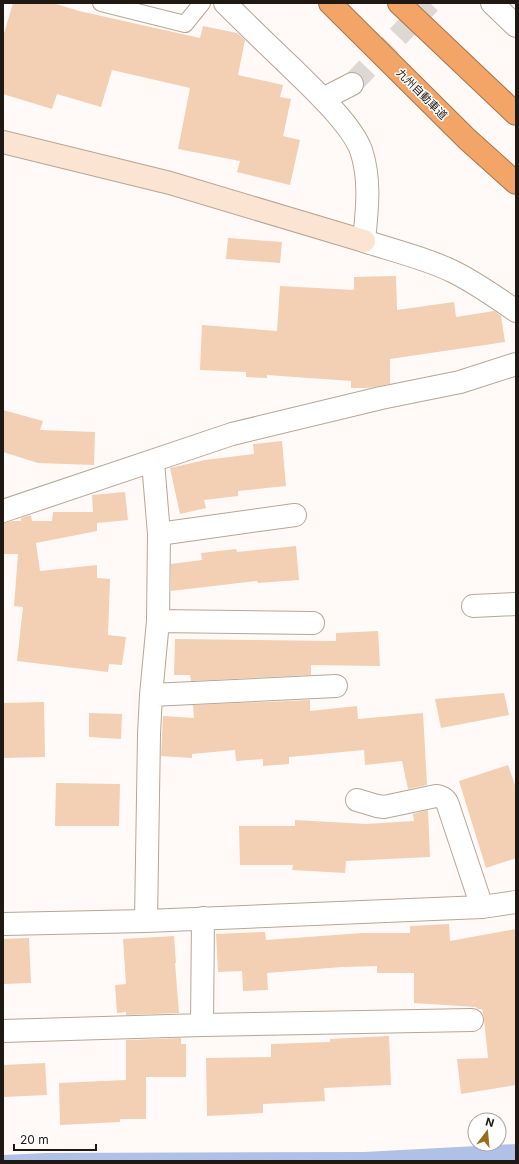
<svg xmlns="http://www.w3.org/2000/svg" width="519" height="1164" viewBox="0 0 519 1164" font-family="Inter,'Noto Sans JP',sans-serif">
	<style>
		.water { fill: #afc1e6 }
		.building { fill: #f3cfb3 }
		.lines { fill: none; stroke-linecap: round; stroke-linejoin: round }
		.street-tunnel { stroke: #ded8d5; stroke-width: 22; stroke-dasharray: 22 11; stroke-linecap: butt }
		.lane-casing { stroke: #b9a594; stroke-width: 18 }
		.street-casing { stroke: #b9a594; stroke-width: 24 }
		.secondary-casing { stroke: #b9a594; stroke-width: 24 }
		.highway-casing { stroke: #a97449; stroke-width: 24 }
		.lane { stroke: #fff; stroke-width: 16 }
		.street { stroke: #fff; stroke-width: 22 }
		.secondary { stroke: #fbe4d1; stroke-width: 22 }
		.highway { stroke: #f3a567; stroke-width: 22 }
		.labels { text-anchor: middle; stroke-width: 3; stroke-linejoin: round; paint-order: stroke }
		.street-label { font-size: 11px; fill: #201812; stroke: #fff }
	</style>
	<rect width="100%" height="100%" fill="#fffaf7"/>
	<path class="water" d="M 516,1144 L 516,1161 L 3,1161 L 3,1155 L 46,1153 L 364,1152 Z"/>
	<path class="building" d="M 13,3 L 53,3 L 79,11 L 200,38 L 203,26 L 237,33 L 245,40 L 238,75 L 283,85 L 280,97 L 291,99 L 283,136 L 300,140 L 290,185 L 237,172 L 240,161 L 178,149 L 190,88 L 112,70 L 101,107 L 57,94 L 52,109 L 3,94 L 3,37 Z
		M 228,238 L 282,242 L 280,263 L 226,259 Z
		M 396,276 L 397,310 L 454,302 L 456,317 L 494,311 L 501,316 L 505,342 L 390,359 L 390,384 L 368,388 L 351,388 L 351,381 L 267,375 L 267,378 L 246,377 L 246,372 L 200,370 L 202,325 L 277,331 L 280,286 L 354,290 L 354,277 Z
		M 3,410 L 43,421 L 40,430 L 95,432 L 94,465 L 38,463 L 3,452 Z
		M 282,441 L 286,486 L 238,491 L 238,496 L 204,500 L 206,508 L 180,514 L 170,468 L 205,460 L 254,454 L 253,444 Z
		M 125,492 L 128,520 L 97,523 L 97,531 L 36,543 L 40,571 L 97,565 L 97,578 L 110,579 L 108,635 L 126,637 L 122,665 L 109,664 L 108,672 L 17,661 L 23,607 L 14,606 L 18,554 L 4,554 L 4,523 L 13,521 L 21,521 L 21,518 L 31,515 L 32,521 L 52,521 L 53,512 L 93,512 L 92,495 Z
		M 296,546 L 299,580 L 258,583 L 257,581 L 171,591 L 171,564 L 202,560 L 201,553 L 236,549 L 237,552 Z
		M 378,631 L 380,666 L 311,665 L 311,675 L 191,681 L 190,675 L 174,675 L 175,639 L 336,641 L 336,633 Z
		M 504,693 L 509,715 L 441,728 L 435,699 Z
		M 310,700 L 310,711 L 357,706 L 358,719 L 423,713 L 427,785 L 408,789 L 402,761 L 365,765 L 364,750 L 289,757 L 289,764 L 263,766 L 263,759 L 236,761 L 235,750 L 192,754 L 192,758 L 161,756 L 163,716 L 194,718 L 193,705 Z
		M 44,702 L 45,757 L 3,758 L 3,703 Z
		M 89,713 L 122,714 L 121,739 L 89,737 Z
		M 508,765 L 516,788 L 516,858 L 486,868 L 459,781 Z
		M 56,783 L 120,784 L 119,826 L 55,826 Z
		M 428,810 L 430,857 L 346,861 L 345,873 L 292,870 L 293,865 L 240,865 L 239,826 L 295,826 L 295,820 L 366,824 L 414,821 L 413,814 Z
		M 449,924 L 450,941 L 516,929 L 516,1085 L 461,1094 L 457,1059 L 488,1058 L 484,1019 L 482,1009 L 478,1009 L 476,1007 L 414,1003 L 414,973 L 377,973 L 377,966 L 342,967 L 267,973 L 268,990 L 243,991 L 242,971 L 218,972 L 216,934 L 265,932 L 266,940 L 363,933 L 410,933 L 410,926 Z
		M 174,936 L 176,963 L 175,963 L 179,1013 L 126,1015 L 126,1012 L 117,1013 L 115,985 L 126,984 L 123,939 Z
		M 29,938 L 31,983 L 3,984 L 3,939 Z
		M 389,1036 L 391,1085 L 324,1088 L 325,1101 L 263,1104 L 263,1113 L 207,1116 L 206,1058 L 271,1057 L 271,1044 L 330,1042 L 330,1039 Z
		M 181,1038 L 181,1044 L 186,1044 L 186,1077 L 146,1077 L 146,1119 L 120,1119 L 120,1122 L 60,1125 L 59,1083 L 126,1080 L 126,1040 Z
		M 45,1063 L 47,1095 L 3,1097 L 3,1065 Z"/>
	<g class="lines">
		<path class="street-tunnel" d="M 352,84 L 430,3"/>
		<g class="lane-casing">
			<path id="lane" d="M 101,3 L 185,24 L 202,3"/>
		</g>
		<g class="street-casing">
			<path id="street" d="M 225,3 C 248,26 272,49 295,71 C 315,91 351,124 361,150 C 371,180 367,210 364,241 C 394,251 426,258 454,272 C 476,283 496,297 516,311
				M 492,3 L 516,26
				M 323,99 L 352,84
				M 153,462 L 159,534 L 295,515
				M 3,511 L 232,434 L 381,398 L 460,382 L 516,364
				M 473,606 L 516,604
				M 158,621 L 313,623
				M 151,695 L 336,686
				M 357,800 L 377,806 L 384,807 L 436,796 C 443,797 446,799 448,805 L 482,907
				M 146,921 L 149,734 L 151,695 L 158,621 L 159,534
				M 3,924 L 146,921 L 482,907 L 516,902
				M 202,1025 L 472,1020
				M 3,1031 L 202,1025 L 203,918"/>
		</g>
		<g class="secondary-casing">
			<path id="secondary" d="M 3,142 L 170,183 L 364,241"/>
		</g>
		<g class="highway-casing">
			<path id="highway" d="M 330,3 L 467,139 L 516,183
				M 399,3 L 516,114"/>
		</g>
		<use href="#lane" class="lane"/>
		<use href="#street" class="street"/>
		<use href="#secondary" class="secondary"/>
		<use href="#highway" class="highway"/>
	</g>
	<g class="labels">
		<g class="street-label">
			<text transform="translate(422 94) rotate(45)" y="4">九州自動車道</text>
		</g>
	</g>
	<rect width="519" height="1164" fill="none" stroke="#201812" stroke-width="8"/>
	<g transform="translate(487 1132) rotate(16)"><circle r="19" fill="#ffffff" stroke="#a6a3a0"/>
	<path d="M0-3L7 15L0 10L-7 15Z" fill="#966e19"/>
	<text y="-6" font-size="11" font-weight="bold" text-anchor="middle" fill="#201812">N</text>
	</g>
	<path d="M14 1144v6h82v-6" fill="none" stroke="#201812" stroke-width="2"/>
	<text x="20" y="1144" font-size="12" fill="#201812" stroke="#ffffff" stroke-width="3" paint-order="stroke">20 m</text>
</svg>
